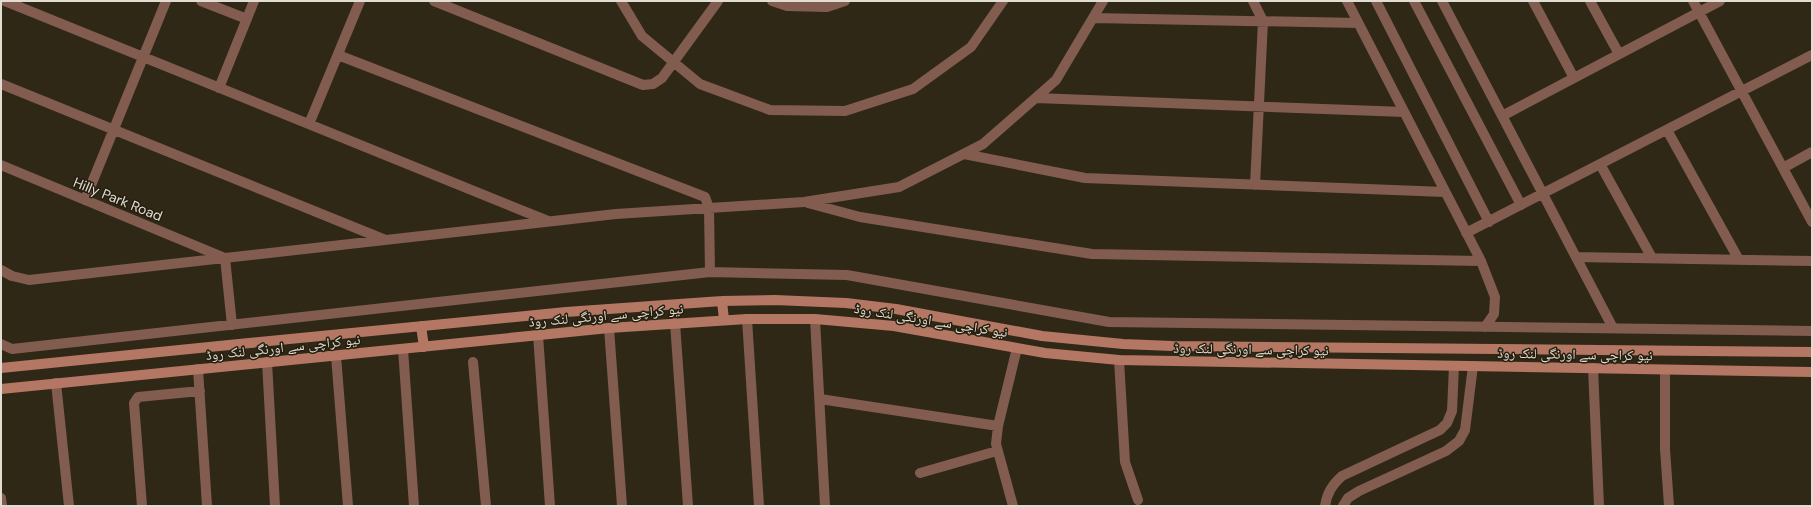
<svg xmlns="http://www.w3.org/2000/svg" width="1813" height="507" viewBox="0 0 1813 507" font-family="'DM Sans','Noto Naskh Arabic',sans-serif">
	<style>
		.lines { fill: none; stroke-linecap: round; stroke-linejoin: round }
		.street { stroke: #825c4f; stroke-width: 10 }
		.secondary { stroke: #b47763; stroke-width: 10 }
		.labels { text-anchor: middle; stroke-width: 3; stroke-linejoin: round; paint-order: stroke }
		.street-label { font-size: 14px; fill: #e1ddd2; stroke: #251e0e }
	</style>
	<rect width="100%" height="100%" fill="#2f2817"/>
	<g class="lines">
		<path class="street" d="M 5,1 L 548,221
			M 201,1 L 247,19
			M 434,1 L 643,85 L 653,84 L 662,78 L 718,1
			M 621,1 L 642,36 L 700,84 L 770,110 L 845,111 L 913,89 L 971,47 L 1003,1
			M 772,1 L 787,6 L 827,7 L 845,1
			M 1253,1 L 1263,21 L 1255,185
			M 1347,1 L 1481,261 L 1495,297 L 1494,314 L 1485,327
			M 1376,1 L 1489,222
			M 1414,1 L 1521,205
			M 1442,1 L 1613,328
			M 1533,1 L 1574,78
			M 1590,1 L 1619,54
			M 1693,1 L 1812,222
			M 1093,18 L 1358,23
			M 338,55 L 705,197 L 709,208 L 710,272
			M 1,84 L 383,239
			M 219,88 L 254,1
			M 1036,98 L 1404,112
			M 1502,116 L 1720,1
			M 309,124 L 360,1
			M 1667,130 L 1739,260
			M 964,154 L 1085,178 L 1445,192
			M 1600,164 L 1652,258
			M 1,165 L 225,258 L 232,325
			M 1783,168 L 1812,152
			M 85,200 L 166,1
			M 808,203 L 860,217 L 1092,254 L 1481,261
			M 1466,233 L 1812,55
			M 1576,257 L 1812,261
			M 1,270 L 12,276 L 29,280 L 616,214 L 804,202 L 899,187 L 983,144 L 1056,80 L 1103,1
			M 747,319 L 759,506
			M 815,319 L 825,506
			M 675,323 L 688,506
			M 609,328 L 622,506
			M 538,335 L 550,506
			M 1,344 L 12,349 L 710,272 L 847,275 L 1109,322 L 1812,331
			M 403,349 L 414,506
			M 336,356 L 348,506
			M 1119,360 L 1125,462 L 1138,500
			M 267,362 L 275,506
			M 473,362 L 486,506
			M 1593,368 L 1599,506
			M 198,369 L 207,506
			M 1665,370 L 1665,449 L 1669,506
			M 56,383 L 69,506
			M 820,399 L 998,426
			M 920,473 L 997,451
			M 1,498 L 2,506
			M 142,506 L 134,403 L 138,397 L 200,391
			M 1013,506 L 996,444 L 998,426 L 1017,348
			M 1325,506 C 1327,493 1332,485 1342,476 L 1440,430 L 1447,423 L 1452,411 L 1454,366
			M 1343,506 L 1348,498 L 1359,491 L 1446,451 L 1459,441 L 1465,430 L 1473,366"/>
		<path class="secondary" d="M 722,301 L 724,320
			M 421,326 L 424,347
			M 1,368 L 219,346 L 566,312 L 722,301 L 775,300 L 846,303 L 896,309 L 1042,336 L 1123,344 L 1172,346 L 1812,352
			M 1,389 L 609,328 L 747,319 L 815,319 L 894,326 L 1045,353 L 1119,360 L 1812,372"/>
	</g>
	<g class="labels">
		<g class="street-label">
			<text transform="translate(118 199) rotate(22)" y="5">Hilly Park Road</text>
			<text transform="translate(606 315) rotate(-5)" y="5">نیو کراچی سے اورنگی لنک روڈ</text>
			<text transform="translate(931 320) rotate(9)" y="5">نیو کراچی سے اورنگی لنک روڈ</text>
			<text transform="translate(283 347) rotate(-6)" y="5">نیو کراچی سے اورنگی لنک روڈ</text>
			<text transform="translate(1251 349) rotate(1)" y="5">نیو کراچی سے اورنگی لنک روڈ</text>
			<text transform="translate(1575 354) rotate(1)" y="5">نیو کراچی سے اورنگی لنک روڈ</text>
		</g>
	</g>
	<rect width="1813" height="507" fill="none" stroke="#e1ddd2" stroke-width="4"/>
</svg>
